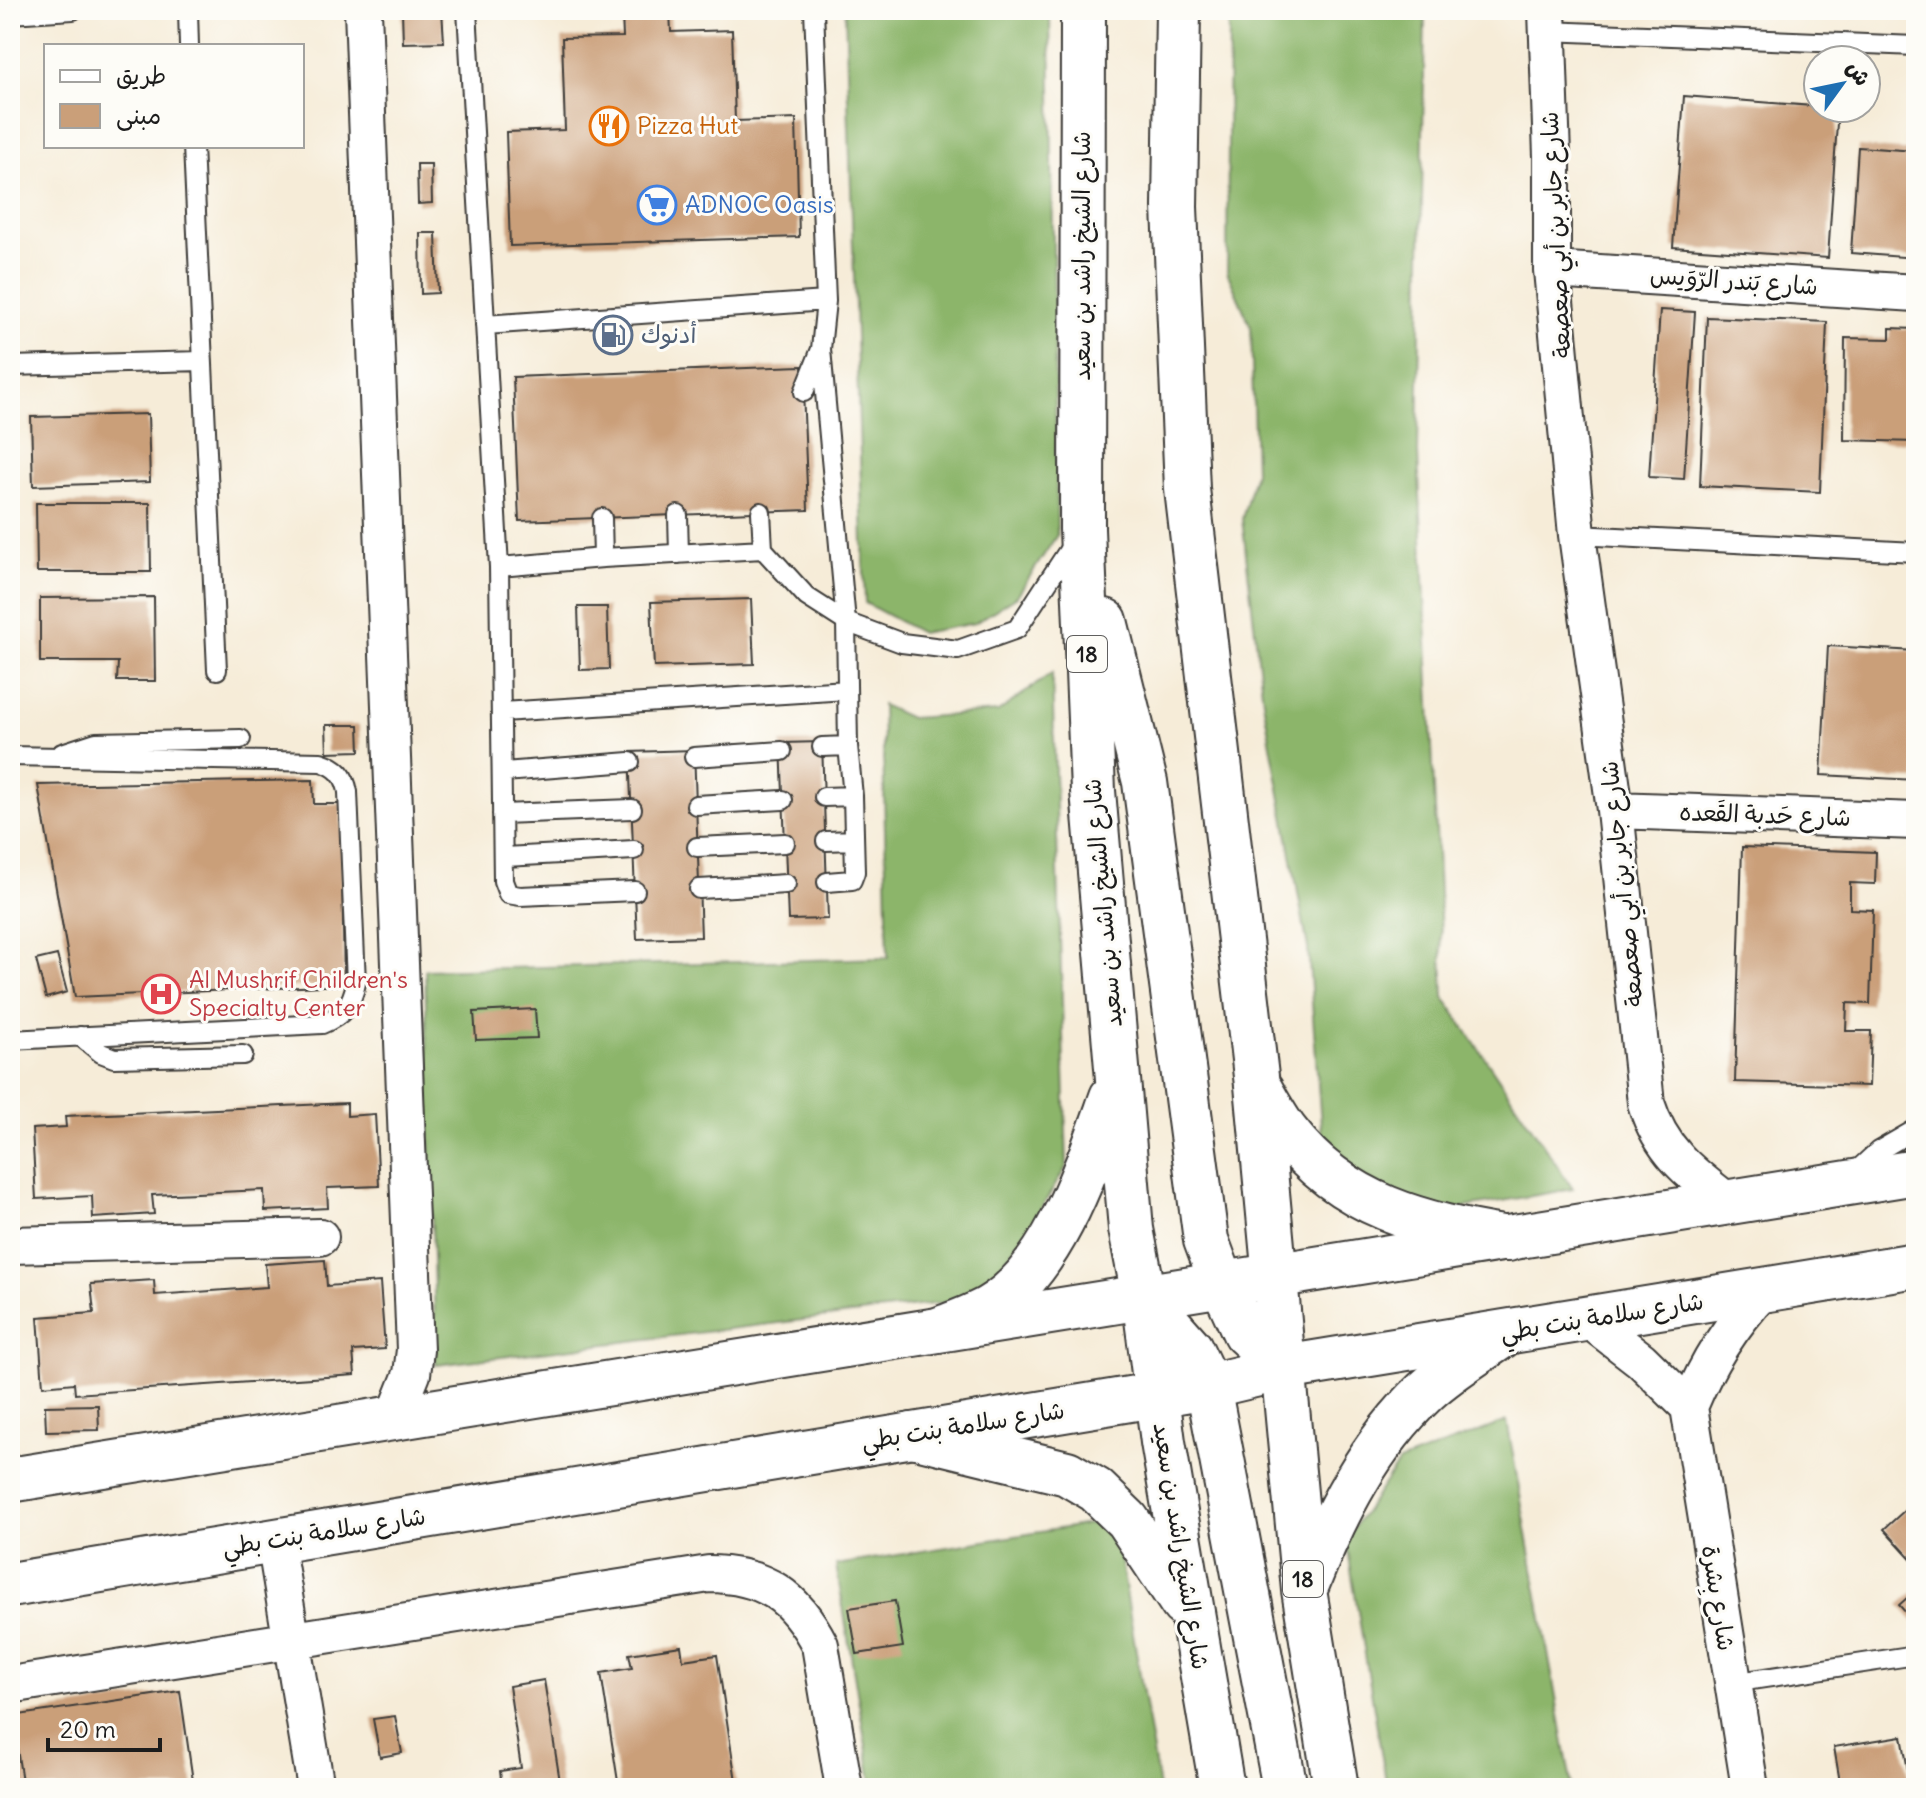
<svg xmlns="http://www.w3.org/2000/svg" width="1926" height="1798" viewBox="0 0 1926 1798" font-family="Delius,'Playpen Sans Arabic',sans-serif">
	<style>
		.forest { fill: #8cb56b; stroke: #546844; stroke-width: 2 }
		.building { fill: #ca9f79 }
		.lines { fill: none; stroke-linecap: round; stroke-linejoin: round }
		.service-casing { stroke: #3d3b38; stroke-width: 22 }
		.minor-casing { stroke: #3d3b38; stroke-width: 40 }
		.secondary-casing { stroke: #3d3b38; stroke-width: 48 }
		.primary-casing { stroke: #3d3b38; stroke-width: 48 }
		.service { stroke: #fff; stroke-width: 18 }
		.minor { stroke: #fff; stroke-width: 36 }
		.secondary { stroke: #fff; stroke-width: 44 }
		.primary { stroke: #fff; stroke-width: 44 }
		.labels { text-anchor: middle; stroke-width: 6; stroke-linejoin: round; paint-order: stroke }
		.shield { fill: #fdfcf7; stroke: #605f5e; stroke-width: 2 }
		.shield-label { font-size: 22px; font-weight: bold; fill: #1c1c1c }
		.food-label { font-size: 24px; fill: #c56008; stroke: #fdfcf7; text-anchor: start }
		.shop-label { font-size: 24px; fill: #366cbe; stroke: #fdfcf7; text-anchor: start }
		.street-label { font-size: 24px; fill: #1c1c1c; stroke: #fdfcf7 }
		.service-label { font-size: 24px; fill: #4e5e75; stroke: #fdfcf7; text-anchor: start }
		.health-label { font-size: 24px; fill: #be3a42; stroke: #fdfcf7; text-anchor: start }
	</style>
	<rect width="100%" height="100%" fill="#fdfcf7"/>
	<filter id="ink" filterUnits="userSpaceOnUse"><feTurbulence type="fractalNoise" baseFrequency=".0125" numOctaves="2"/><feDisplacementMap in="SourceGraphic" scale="16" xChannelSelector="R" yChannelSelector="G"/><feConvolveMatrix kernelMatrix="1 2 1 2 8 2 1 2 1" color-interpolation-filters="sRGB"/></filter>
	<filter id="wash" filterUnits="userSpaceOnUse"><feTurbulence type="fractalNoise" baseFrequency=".006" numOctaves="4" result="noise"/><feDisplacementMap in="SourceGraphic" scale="32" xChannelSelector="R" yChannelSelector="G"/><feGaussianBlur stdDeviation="1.8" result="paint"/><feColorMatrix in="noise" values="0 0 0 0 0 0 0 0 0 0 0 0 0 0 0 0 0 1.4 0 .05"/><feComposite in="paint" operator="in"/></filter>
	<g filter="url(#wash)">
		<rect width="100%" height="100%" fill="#f6ecd8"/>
		<path class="forest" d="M 845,10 L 1050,10 L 1057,535 L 1017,596 L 975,623 L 921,633 L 865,603 Z
			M 1229,10 L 1425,10 L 1418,453 L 1444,997 L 1573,1189 L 1449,1210 L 1350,1180 L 1323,1153 L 1308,948 L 1263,701 L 1242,519 L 1255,472 L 1251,327 L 1227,272 Z
			M 1052,673 L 1067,1166 L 1022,1240 L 974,1299 L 436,1365 L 425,970 L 888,958 L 882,705 L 910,718 L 998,712 Z
			M 1507,1421 L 1572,1788 L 1387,1788 L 1346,1539 L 1399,1462 Z
			M 1114,1520 L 1159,1788 L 873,1788 L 836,1565 Z"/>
		<g id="blocks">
			<path class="building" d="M 402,10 L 442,10 L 444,42 L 403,43 Z
				M 670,11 L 671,32 L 732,30 L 735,121 L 796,119 L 799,237 L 510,246 L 506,132 L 565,130 L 562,38 L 623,37 L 622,13 Z
				M 1684,96 L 1838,108 L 1828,258 L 1673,247 Z
				M 1858,147 L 1916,151 L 1916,258 L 1851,253 Z
				M 417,164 L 431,164 L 432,203 L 418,204 Z
				M 420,233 L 436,233 L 438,293 L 421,294 Z
				M 1660,310 L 1695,312 L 1684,479 L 1649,477 Z
				M 1707,317 L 1827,322 L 1820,492 L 1700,486 Z
				M 1890,328 L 1916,329 L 1916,442 L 1844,440 L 1845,338 L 1890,339 Z
				M 802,366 L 808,510 L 519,521 L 513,377 Z
				M 148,414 L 150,482 L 33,486 L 31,417 Z
				M 36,503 L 150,503 L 151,572 L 37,572 Z
				M 154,597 L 155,681 L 117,681 L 118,662 L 40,662 L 40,598 Z
				M 751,599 L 754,664 L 654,667 L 651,602 Z
				M 578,607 L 607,607 L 609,669 L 580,670 Z
				M 1828,646 L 1916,651 L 1916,780 L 1821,775 Z
				M 326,725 L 359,725 L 360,751 L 327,752 Z
				M 822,742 L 828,919 L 788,920 L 781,743 Z
				M 694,750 L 701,937 L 637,939 L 629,752 Z
				M 313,780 L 314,804 L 341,804 L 344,985 L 75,997 L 38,785 Z
				M 1742,847 L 1876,852 L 1875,884 L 1850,883 L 1850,909 L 1873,910 L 1870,1004 L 1847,1003 L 1846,1031 L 1871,1031 L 1869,1086 L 1735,1082 Z
				M 57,955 L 67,992 L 46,998 L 36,960 Z
				M 535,1009 L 537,1038 L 476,1040 L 474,1012 Z
				M 347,1103 L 347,1116 L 375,1114 L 379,1186 L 327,1188 L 328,1208 L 265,1211 L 264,1190 L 152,1195 L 154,1214 L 93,1218 L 92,1196 L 36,1199 L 32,1129 L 66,1127 L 65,1116 Z
				M 325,1260 L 327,1286 L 380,1282 L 385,1349 L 353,1351 L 355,1375 L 75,1394 L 74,1383 L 43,1386 L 38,1317 L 94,1313 L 91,1284 L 154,1280 L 155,1295 L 267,1287 L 265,1264 Z
				M 98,1405 L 99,1430 L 46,1431 L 45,1406 Z
				M 1916,1500 L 1916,1564 L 1884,1529 Z
				M 1916,1590 L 1916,1624 L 1899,1605 Z
				M 895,1601 L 903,1647 L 857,1654 L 849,1608 Z
				M 681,1646 L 683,1660 L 717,1655 L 737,1788 L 619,1788 L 601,1673 L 632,1668 L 629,1654 Z
				M 544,1680 L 561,1788 L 502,1788 L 500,1771 L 521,1768 L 509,1686 Z
				M 180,1691 L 194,1788 L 23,1788 L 12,1716 Z
				M 395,1716 L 402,1753 L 380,1757 L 373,1719 Z
				M 1902,1736 L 1911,1788 L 1841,1788 L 1834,1747 Z"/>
		</g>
	</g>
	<g filter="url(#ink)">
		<use href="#blocks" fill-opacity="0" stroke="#3d3b38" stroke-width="2"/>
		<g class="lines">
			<g class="service-casing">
				<path id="service" d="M 188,10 L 189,46
					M 467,10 L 499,567 L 503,881 L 508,894 L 520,896 L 635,891
					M 10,14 L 73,10
					M 1547,31 L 1916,46
					M 193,146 L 217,670
					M 485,325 L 826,301
					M 821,349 L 846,622 L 848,746 L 853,796 L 855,872 L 852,880 L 827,882
					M 10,366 L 202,361
					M 804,392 L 821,349 L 826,301 L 814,10
					M 761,512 L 763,549 L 807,597 L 846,622 L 902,643 L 958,650 L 1017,629 L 1074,542
					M 678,515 L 679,554
					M 602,518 L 603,558
					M 1577,535 L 1916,552
					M 499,567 L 603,558 L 763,549
					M 502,712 L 847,690
					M 822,747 L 848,746
					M 62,753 L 96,742 L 241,739
					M 10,756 L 321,762 C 337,767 345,775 348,792 L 356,983 C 352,1004 343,1016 322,1024 L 10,1040
					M 694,757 L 782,751
					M 504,772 L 630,762
					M 824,797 L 853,796
					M 696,805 L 783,800
					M 502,814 L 632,809
					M 826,841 L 853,840
					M 697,847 L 785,843
					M 505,857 L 634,850
					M 699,889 L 786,884
					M 80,1036 L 101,1053 L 114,1058 L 243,1055
					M 1854,1173 L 1878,1151 L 1916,1129
					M 1732,1683 L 1916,1655"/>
			</g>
			<g class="minor-casing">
				<path id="minor" d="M 363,10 L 415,1350 L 412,1374 L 394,1419
					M 1547,10 L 1552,157 L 1552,270 L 1577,535 L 1615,810 L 1646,1103 C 1661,1151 1689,1172 1728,1202
					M 1552,270 L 1916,293
					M 1615,810 L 1916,821
					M 10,1245 L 320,1237
					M 1588,1319 L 1641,1360 L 1689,1407
					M 275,1541 L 316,1788
					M 10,1685 L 709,1574 C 765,1575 795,1596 820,1645 L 844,1788
					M 1750,1788 L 1689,1407 C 1707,1363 1730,1326 1763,1291"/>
			</g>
			<g class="secondary-casing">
				<path id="secondary" d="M 10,1480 L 1916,1172
					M 10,1585 L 1208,1386 L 1284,1368 L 1916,1265"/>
			</g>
			<g class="primary-casing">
				<path id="primary" d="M 1083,10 L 1082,529 L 1093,791 L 1131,1229 L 1144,1296 L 1163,1442 L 1222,1788
					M 1178,10 L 1175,207 L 1187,489 L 1257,1085 L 1304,1590 L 1336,1788
					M 1105,621 L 1145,782 L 1206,1240 L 1222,1283 L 1245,1333 L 1284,1368
					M 1261,1091 C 1269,1105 1277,1120 1287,1133 C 1343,1206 1423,1225 1508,1239
					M 1144,1296 L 1190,1348 L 1208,1386 L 1285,1788
					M 943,1328 C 958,1322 975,1316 989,1308 C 1054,1271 1088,1164 1112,1097
					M 912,1435 L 1067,1473 L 1096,1490 L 1127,1520 L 1183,1604
					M 1307,1584 C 1335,1513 1370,1444 1426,1391 C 1450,1369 1479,1352 1506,1333"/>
			</g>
			<use href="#service" class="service"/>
			<use href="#minor" class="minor"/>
			<use href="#secondary" class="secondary"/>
			<use href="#primary" class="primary"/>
		</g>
	</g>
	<defs>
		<g id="restaurant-ring" transform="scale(2)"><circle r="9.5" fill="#fdfcf7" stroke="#e8710a" stroke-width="1.5"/><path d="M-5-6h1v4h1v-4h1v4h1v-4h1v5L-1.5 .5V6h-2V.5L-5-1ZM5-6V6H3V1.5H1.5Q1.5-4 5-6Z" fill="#e8710a"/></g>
		<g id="supermarket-ring" transform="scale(2)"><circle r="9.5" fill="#fdfcf7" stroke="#3f7fe0" stroke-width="1.5"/><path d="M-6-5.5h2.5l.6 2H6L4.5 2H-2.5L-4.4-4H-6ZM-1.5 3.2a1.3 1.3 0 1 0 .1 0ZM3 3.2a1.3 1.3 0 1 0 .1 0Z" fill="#3f7fe0"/></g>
		<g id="fuel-ring" transform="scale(2)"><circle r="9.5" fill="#fdfcf7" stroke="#5c6f8a" stroke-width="1.5"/><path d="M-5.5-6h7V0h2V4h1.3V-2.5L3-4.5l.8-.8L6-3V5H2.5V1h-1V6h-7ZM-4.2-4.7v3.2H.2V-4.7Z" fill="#5c6f8a"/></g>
		<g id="hospital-ring" transform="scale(2)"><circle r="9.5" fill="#fdfcf7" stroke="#e0444e" stroke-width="1.5"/><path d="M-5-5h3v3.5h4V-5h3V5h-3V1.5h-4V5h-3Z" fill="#e0444e"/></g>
	</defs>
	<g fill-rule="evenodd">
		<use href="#restaurant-ring" x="609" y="126"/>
		<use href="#supermarket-ring" x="657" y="205"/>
		<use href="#fuel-ring" x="613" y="335"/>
		<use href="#hospital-ring" x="161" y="994"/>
	</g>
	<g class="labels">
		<g class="shield">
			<rect x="1067" y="636" width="40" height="36" rx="6"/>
			<rect x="1283" y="1561" width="40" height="36" rx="6"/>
		</g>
		<g class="shield-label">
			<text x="1087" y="662">18</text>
			<text x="1303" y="1587">18</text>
		</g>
		<g class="food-label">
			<text x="637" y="134">Pizza Hut</text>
		</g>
		<g class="shop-label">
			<text x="685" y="213">ADNOC Oasis</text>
		</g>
		<g class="street-label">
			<text transform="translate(1556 235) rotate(-93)" y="8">شارع جابر بن أبي صعصعة</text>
			<text transform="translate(1082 256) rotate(-90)" y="8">شارع الشيخ راشد بن سعيد</text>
			<text transform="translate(1734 281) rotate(4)" y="8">شارع بَندر الرّوَيس</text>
			<text transform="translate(1765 815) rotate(2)" y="8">شارع حَدبة القَعده</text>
			<text transform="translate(1622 884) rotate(-96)" y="8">شارع جابر بن أبي صعصعة</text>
			<text transform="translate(1103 903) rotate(-95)" y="8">شارع الشيخ راشد بن سعيد</text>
			<text transform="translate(1602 1317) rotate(-9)" y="8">شارع سلامة بنت بطي</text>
			<text transform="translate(963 1426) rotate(-9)" y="8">شارع سلامة بنت بطي</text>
			<text transform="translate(324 1532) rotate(-9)" y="8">شارع سلامة بنت بطي</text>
			<text transform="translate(1181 1546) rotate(81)" y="8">شارع الشيخ راشد بن سعيد</text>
			<text transform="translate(1718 1598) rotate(81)" y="8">شارع بِشرة</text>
		</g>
		<g class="service-label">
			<text x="641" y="343">أدنوك</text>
		</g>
		<g class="health-label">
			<text x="189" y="988">Al Mushrif Children's<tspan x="189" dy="28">Specialty Center</tspan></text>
		</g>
	</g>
	<rect width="1926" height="1798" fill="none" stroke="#fdfcf7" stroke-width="40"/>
	<rect x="44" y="44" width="260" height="104" fill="#fdfcf7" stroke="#a3a29f" stroke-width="2"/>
	<rect x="60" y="70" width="40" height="12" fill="#ffffff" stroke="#a3a29f" stroke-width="2"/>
	<text x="116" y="84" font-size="24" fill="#1c1c1c">طريق</text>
	<rect x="60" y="104" width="40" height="24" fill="#ca9f79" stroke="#a3a29f" stroke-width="2"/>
	<text x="116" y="124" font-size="24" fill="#1c1c1c">مبنى</text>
	<g transform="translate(1842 84) rotate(57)"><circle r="38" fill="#fdfcf7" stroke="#a3a29f" stroke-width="2"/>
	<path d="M0-6L14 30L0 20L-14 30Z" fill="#1f6fb2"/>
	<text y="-12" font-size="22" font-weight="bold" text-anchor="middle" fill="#1c1c1c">ش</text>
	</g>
	<path d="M48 1738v12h112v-12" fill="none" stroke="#1c1c1c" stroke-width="4"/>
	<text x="60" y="1738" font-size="24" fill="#1c1c1c" stroke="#fdfcf7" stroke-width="6" paint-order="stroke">20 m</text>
</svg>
